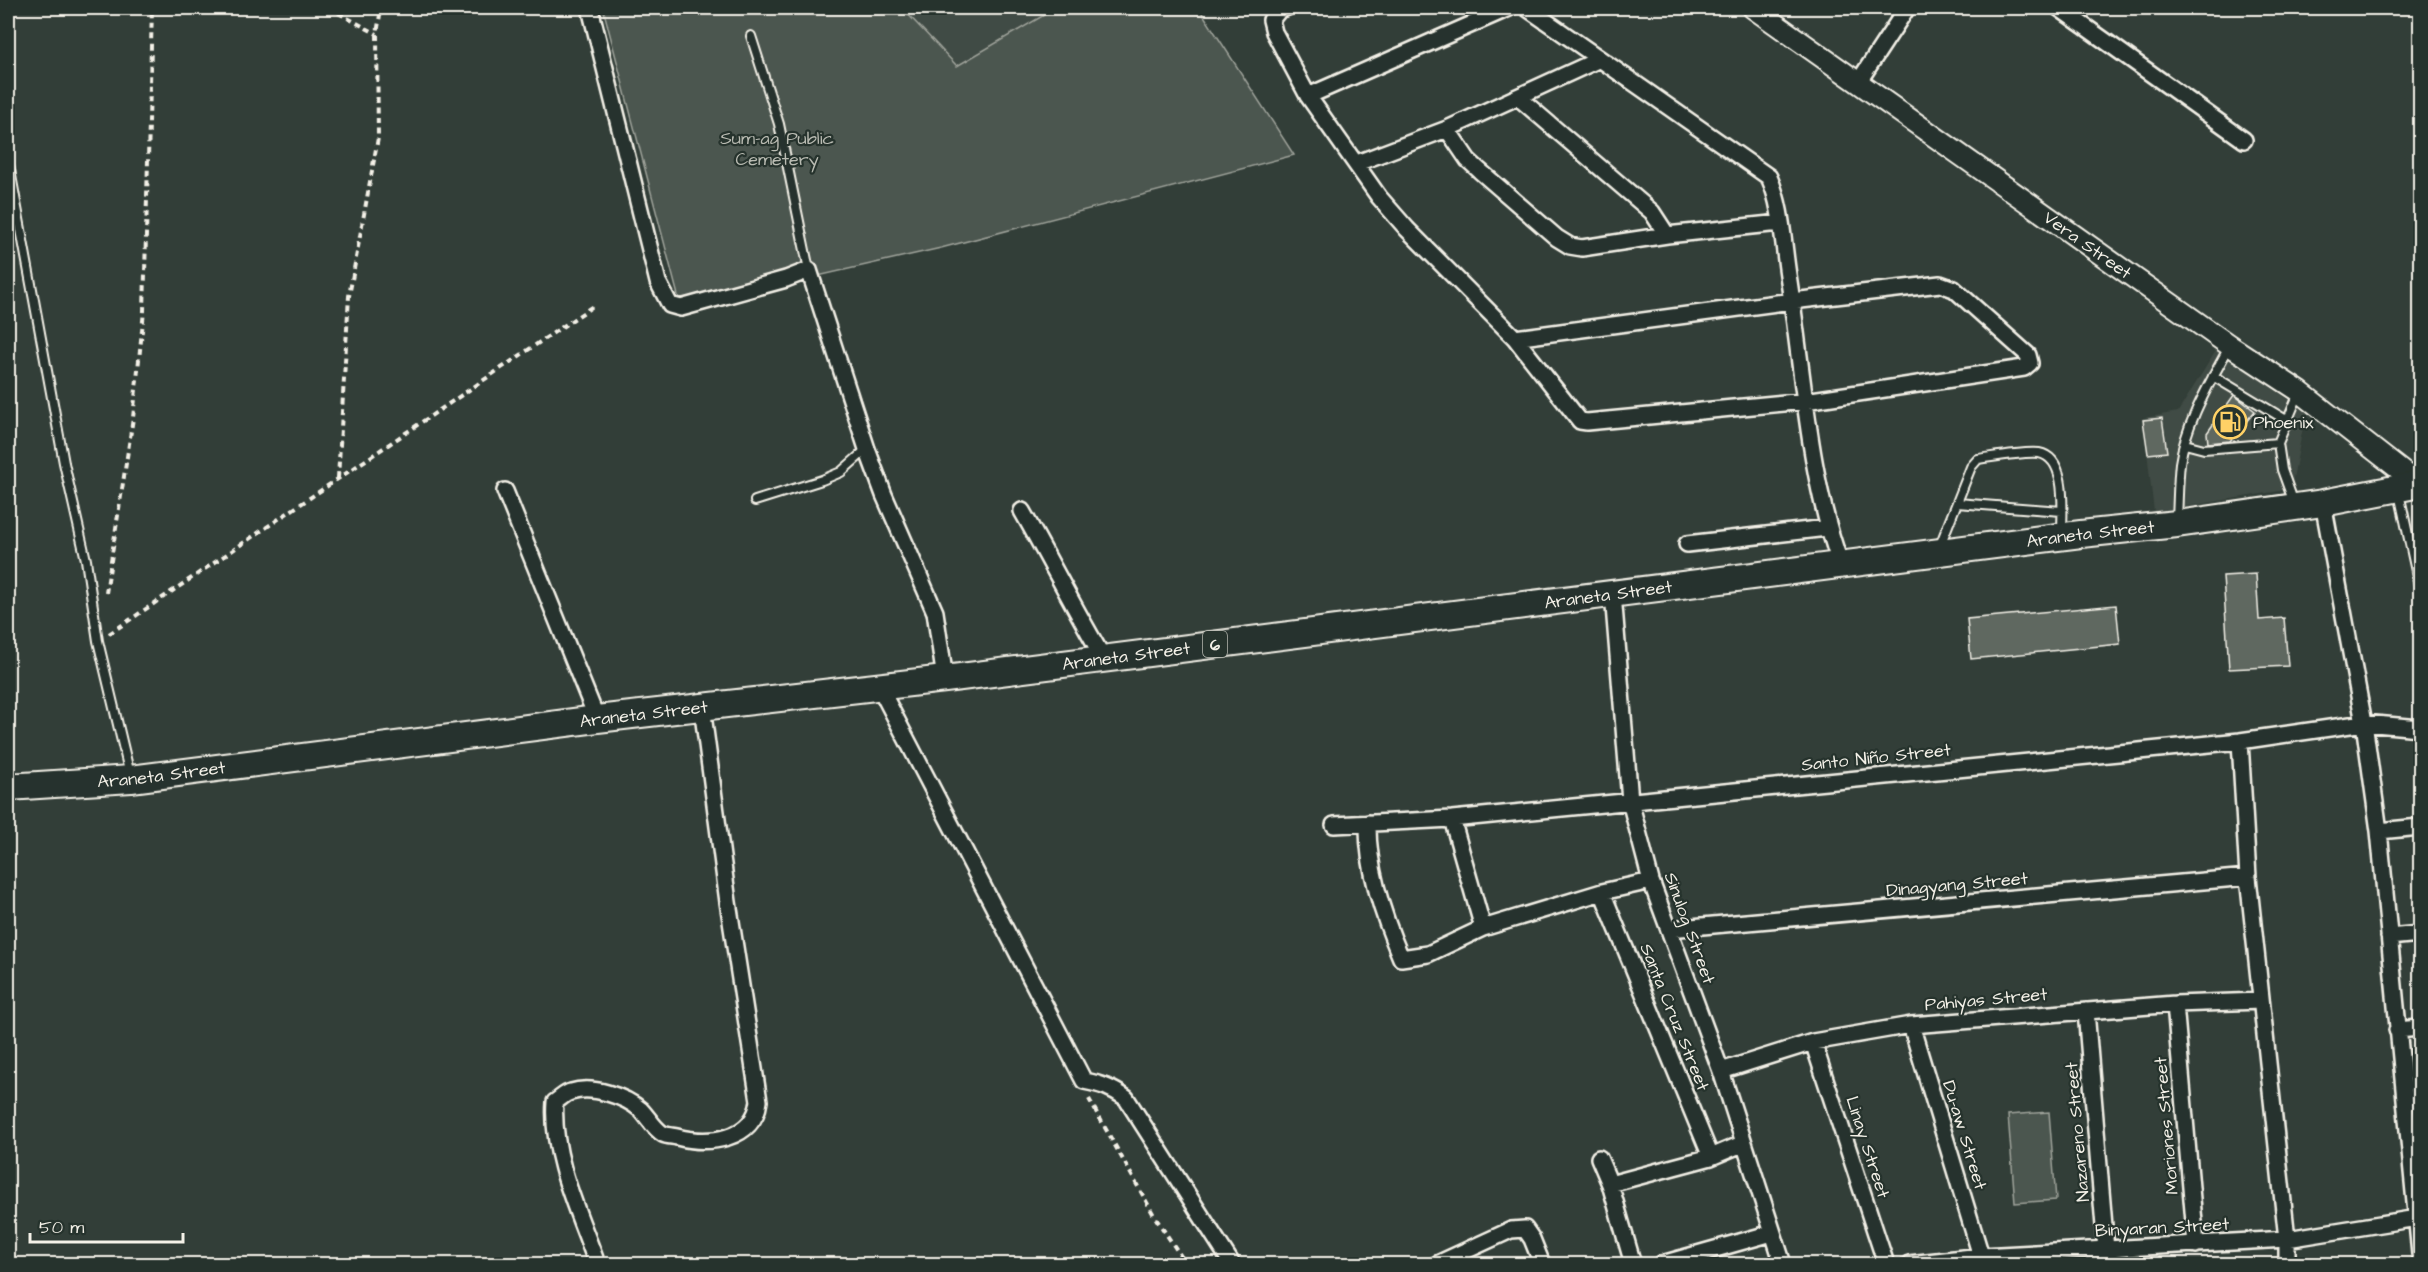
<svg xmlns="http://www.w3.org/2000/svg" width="2428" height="1272" viewBox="0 0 2428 1272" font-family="'Architects Daughter',sans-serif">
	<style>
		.built { fill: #404b44 }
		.green { fill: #4c564f; stroke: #a0a49c; stroke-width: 1.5 }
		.building { fill: #5f6861; stroke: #f4f1e8; stroke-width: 1.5 }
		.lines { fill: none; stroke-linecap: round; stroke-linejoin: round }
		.service-casing { stroke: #f4f1e8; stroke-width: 12 }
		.minor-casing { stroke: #f4f1e8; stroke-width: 20 }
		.tertiary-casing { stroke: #f4f1e8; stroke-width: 24 }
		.trunk-casing { stroke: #f4f1e8; stroke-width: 30 }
		.path { stroke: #f4f1e8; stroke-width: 4; stroke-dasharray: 6 4.5; stroke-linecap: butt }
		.service { stroke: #26332d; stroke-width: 8 }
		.minor { stroke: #26332d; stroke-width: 15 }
		.tertiary { stroke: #26332d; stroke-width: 20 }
		.trunk { stroke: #26332d; stroke-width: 26 }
		.labels { text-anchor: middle; stroke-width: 4.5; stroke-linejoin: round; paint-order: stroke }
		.shield { fill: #26332d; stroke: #b6b8b0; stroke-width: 1.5 }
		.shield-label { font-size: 16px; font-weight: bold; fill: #f4f1e8 }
		.park-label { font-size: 18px; fill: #b9bbb2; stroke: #26332d }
		.street-label { font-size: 18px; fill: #f4f1e8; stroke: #26332d }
		.poi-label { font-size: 18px; fill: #f4f1e8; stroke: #26332d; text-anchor: start }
	</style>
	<rect width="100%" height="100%" fill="#323e38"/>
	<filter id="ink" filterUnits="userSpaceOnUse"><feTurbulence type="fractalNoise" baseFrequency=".0167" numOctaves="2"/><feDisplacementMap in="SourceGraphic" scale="12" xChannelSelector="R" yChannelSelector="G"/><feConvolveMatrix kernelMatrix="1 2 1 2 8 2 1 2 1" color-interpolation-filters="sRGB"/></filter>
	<g filter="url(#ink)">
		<path class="built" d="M 902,8 L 1056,8 L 957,66 Z
			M 2217,349 L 2306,412 L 2291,489 L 2154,512 L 2143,418 L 2178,412 Z"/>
		<path class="green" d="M 603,8 L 902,8 L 957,66 L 1056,8 L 1199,8 L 1294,155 L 941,248 L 681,307 Z
			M 2049,1112 L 2056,1200 L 2015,1203 L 2008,1115 Z"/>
		<path class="building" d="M 2234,395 L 2255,411 L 2230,441 L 2208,443 L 2207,433 Z
			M 2162,418 L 2167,452 L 2148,454 L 2143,420 Z
			M 2256,574 L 2259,620 L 2284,618 L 2288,666 L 2229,669 L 2223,576 Z
			M 2116,605 L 2120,644 L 1971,659 L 1967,619 Z"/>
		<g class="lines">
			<g class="service-casing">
				<path id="service" d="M 751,36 L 779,124 L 809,270
					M 8,159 L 64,463 L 86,560 L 98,641 L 130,775
					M 2213,376 L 2286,420
					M 2185,444 L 2204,449 L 2278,443
					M 2399,493 L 2420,590
					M 755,501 L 822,480 L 841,472 L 867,449
					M 1957,503 L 2062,511
					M 2294,503 L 2282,470 L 2278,443 L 2299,393
					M 2177,519 C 2178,501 2178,481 2180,463 C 2186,422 2210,383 2229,347
					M 1939,548 L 1971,467 L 1978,459 C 1993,457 2025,451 2039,453 C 2068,458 2062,511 2062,532"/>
			</g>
			<g class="minor-casing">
				<path id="minor" d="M 590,8 L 658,282 L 670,305 L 681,308 L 786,279 L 809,270 L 867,449 L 884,495 L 935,612 L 945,679
					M 1286,8 L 1280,9 L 1271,20 L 1274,32 L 1308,96 L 1379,197 L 1407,229 L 1515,338 L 1580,421 L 1587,422 L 1805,401 L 2024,368 L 2030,363 L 2028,355 L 1954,289 L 1940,284 L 1792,301 L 1515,338
					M 1527,8 L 1769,177 C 1782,206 1783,243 1788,275 C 1803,369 1808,476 1841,565
					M 2059,8 L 2244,140
					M 1859,81 L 1907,8
					M 1308,96 L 1509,8
					M 1519,98 L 1652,212 L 1667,235
					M 1447,129 L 1468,160 L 1480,171 L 1557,238 L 1570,246 L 1582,248 L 1667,235 L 1780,223
					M 1357,163 L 1447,129 L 1600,59
					M 505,491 L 597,719
					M 2323,503 L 2364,723 L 2379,831 L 2420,1254
					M 1022,511 C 1050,560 1075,610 1104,659
					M 1687,544 L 1827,528
					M 1613,594 L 1630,801 L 1651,881 L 1721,1071 L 1783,1264
					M 879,686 L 1084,1081 C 1101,1084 1112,1088 1126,1098 L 1232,1264
					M 2240,741 L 2248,877 L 2287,1239 L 2287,1264
					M 1452,819 L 1483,928
					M 1368,823 C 1367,869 1383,916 1401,958 L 1428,954 L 1483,928 L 1602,892 L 1651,881
					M 1334,825 L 1452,819 L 2240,741 L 2364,723 L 2420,728
					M 2379,831 L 2420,827
					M 1602,892 L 1711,1157
					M 1669,929 L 2248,877
					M 2389,937 L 2420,934
					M 2175,1004 L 2196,1245
					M 2086,1011 L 2106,1250
					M 1911,1025 L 1981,1256
					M 2397,1030 L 2420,1028
					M 1813,1042 L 1886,1264
					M 1721,1071 L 1813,1042 L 1911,1025 L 2175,1004 L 2261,1001
					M 1599,1158 L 1610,1184 L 1633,1264
					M 1610,1184 L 1711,1157 L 1742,1144
					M 597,1264 C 579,1213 551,1157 555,1102 C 560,1099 565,1093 571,1092 C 592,1085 625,1096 641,1110 C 648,1117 654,1129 663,1134 C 667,1136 673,1136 677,1137 C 708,1145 754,1141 759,1101 L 728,902 L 702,707
					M 1437,1264 L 1511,1230 L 1525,1229 L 1532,1239 L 1542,1264
					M 1662,1264 L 1772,1233
					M 1909,1264 L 1981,1256 L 2287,1239 L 2417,1218"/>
			</g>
			<g class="tertiary-casing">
				<g id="tertiary">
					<path id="s1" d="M 1753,8 L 2229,345 L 2299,391 L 2418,484"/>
				</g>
			</g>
			<g class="trunk-casing">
				<g id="trunk">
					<path id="s2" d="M 8,787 L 131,779 L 597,719 L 945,679 L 2081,534 L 2177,524 L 2323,503 L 2420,484"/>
				</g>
			</g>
			<path class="path" d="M 329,8 L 377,34
				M 338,478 L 349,296 L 378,138 L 377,34 L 381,8
				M 106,593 L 133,418 L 144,311 L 152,8
				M 109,634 L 593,306
				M 1089,1099 L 1155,1217 L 1186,1264"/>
			<use href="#service" class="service"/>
			<use href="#minor" class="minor"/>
			<use href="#tertiary" class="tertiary"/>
			<use href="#trunk" class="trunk"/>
		</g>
	</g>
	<defs>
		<g id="fuel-ring" transform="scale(1.725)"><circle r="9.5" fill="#26332d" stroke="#ffd166" stroke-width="1.5"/><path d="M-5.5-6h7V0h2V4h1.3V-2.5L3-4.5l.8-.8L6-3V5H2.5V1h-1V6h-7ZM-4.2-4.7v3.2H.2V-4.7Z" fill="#ffd166"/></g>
	</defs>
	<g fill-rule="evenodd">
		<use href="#fuel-ring" x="2230" y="422"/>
	</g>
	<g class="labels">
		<rect class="shield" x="1203" y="631" width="24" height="26" rx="4.5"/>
		<g class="shield-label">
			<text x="1215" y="650">6</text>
		</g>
		<g class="park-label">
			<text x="777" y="144">Sum-ag Public<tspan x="777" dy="21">Cemetery</tspan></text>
		</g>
		<g class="street-label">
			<text dy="6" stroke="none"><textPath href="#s1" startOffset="410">Vera Street</textPath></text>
			<text dy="6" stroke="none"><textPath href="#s2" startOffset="2098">Araneta Street</textPath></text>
			<text dy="6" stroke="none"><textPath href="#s2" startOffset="1612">Araneta Street</textPath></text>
			<text dy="6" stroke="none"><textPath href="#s2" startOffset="1126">Araneta Street</textPath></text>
			<text dy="6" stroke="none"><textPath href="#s2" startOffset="640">Araneta Street</textPath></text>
			<text transform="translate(1876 757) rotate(-6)" y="6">Santo Niño Street</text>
			<text dy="6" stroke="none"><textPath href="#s2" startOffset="154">Araneta Street</textPath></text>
			<text transform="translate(1957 884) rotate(-5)" y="6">Dinagyang Street</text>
			<text transform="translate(1690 928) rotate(70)" y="6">Sinulog Street</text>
			<text transform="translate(1986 999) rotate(-5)" y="6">Pahiyas Street</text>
			<text transform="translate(1675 1017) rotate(68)" y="6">Santa Cruz Street</text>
			<text transform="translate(2166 1126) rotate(-95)" y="6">Moriones Street</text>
			<text transform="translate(2077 1132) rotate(-95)" y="6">Nazareno Street</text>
			<text transform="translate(1965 1135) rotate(73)" y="6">Du-aw Street</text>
			<text transform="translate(1868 1147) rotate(72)" y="6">Linay Street</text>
			<text transform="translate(2162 1227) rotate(-3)" y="6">Binyaran Street</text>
		</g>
		<g class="poi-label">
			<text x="2253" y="428">Phoenix</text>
		</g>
	</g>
	<rect width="2428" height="1272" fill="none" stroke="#26332d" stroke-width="30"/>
	<rect x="15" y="15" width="2398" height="1242" fill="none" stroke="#f4f1e8" stroke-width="2" filter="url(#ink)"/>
	<path d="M30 1233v9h153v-9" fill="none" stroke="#f4f1e8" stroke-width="3"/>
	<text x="39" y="1233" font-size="18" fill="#f4f1e8" stroke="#26332d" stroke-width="4.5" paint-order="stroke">50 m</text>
</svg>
